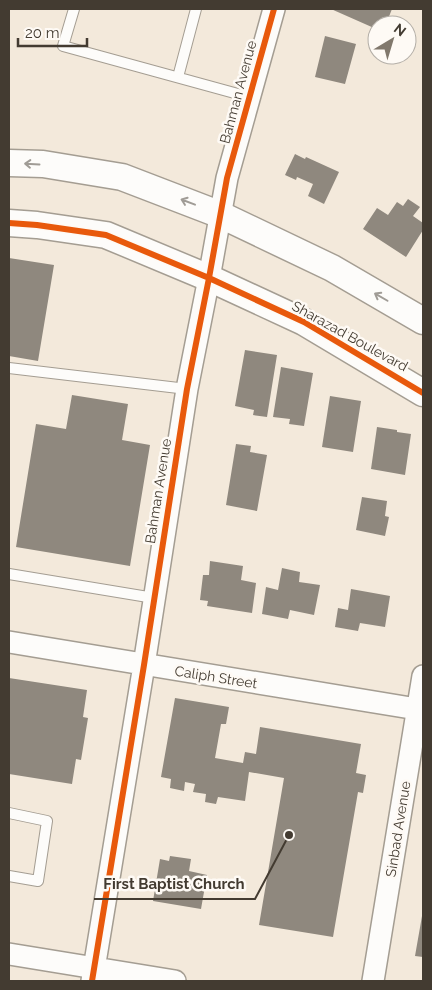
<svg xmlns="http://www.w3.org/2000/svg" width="432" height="990" viewBox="0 0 432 990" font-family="Raleway,sans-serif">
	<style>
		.building { fill: #8f887e }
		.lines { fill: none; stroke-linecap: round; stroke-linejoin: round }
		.service-casing { stroke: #a49d92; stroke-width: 12 }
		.minor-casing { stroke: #a49d92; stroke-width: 24 }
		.tertiary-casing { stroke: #a49d92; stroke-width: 29 }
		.service { stroke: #fdfcfa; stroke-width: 10 }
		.minor { stroke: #fdfcfa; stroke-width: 21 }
		.tertiary { stroke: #fdfcfa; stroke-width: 26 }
		.cycleway-casing { stroke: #fefaf5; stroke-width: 9 }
		.cycleway { stroke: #e8590c; stroke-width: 6 }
		.oneway { stroke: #a09c96 }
		.labels { text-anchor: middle; stroke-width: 5; stroke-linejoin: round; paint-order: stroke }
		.street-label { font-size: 14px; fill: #433b31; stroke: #fefaf5 }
		.leader { fill: none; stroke: #433b31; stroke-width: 2 }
		.callout-dot { fill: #433b31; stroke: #fefaf5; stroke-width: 2 }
		.callout-label { font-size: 15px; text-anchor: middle; font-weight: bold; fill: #433b31; stroke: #fefaf5; stroke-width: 5; stroke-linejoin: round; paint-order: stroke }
	</style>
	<rect width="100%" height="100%" fill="#f3e9db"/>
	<path class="building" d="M 331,9 L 392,9 L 386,24 L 377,21 L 374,28 Z
		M 325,36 L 356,44 L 345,84 L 315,77 Z
		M 295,154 L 305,159 L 306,157 L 339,172 L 324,204 L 308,196 L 313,184 L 297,177 L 296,180 L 285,175 Z
		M 408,199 L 420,207 L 413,216 L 423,223 L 423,230 L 406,257 L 363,229 L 377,208 L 388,215 L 397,202 L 403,206 Z
		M 9,258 L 54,265 L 38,361 L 9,356 Z
		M 245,350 L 277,355 L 267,417 L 253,415 L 254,410 L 235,406 Z
		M 281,367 L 313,373 L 304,426 L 289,424 L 290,419 L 273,417 Z
		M 72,395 L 128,404 L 122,440 L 150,445 L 130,566 L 16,547 L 36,424 L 66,429 Z
		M 330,396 L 361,401 L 353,452 L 322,447 Z
		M 377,427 L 397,430 L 397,432 L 411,434 L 405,475 L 371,469 Z
		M 236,444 L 251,446 L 250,452 L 267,455 L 257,511 L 226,505 Z
		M 362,497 L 387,501 L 385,516 L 389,517 L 385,536 L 356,530 Z
		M 210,561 L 243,566 L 241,580 L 256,583 L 252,613 L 207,606 L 208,601 L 200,600 L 203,575 L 209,575 Z
		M 282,568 L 300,572 L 299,582 L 320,585 L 314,615 L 290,610 L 288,619 L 262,614 L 266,587 L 278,590 Z
		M 351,589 L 390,596 L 385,627 L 360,623 L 358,631 L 335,627 L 338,608 L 348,610 Z
		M 9,678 L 87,690 L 83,717 L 88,718 L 81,760 L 76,759 L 72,784 L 9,774 Z
		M 175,698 L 229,707 L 226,724 L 221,724 L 215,758 L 243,763 L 245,752 L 256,754 L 260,727 L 361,744 L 356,773 L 366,775 L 363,793 L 358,792 L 333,937 L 259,925 L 284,778 L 249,772 L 245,801 L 218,797 L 216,804 L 205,802 L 206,794 L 193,792 L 195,784 L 185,782 L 184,791 L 170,788 L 171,779 L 161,777 Z
		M 170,856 L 191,859 L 189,871 L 207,875 L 201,909 L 153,901 L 160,859 L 169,861 Z
		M 422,916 L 423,916 L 423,957 L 415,956 Z"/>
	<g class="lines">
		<g class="service-casing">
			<path id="service" d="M 74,9 L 63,46 L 249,97
				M 178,77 L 196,9
				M 9,368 L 187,389
				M 9,574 L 154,598
				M 9,813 L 47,821 L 38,881 L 9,876"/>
		</g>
		<g class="minor-casing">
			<path id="minor" d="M 9,642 L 423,710
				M 9,954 L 175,981
				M 92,981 L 144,665 L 187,389 L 209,278 L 227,178 L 274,9
				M 373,981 L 423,676"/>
		</g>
		<g class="tertiary-casing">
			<path id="tertiary" d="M 9,163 L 43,164 L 122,177 L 221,215 L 332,268 L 423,321
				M 9,223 L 37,225 L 106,235 L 209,278 L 304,322 L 423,393"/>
		</g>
		<use href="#service" class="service"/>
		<use href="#minor" class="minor"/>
		<use href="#tertiary" class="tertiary"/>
		<g class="cycleway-casing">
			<path id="cycleway" d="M 9,223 L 37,225 L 106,235 L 209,278 L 304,322 L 423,393
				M 92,981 L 144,665 L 187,389 L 209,278 L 227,178 L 274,9"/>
		</g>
		<use href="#cycleway" class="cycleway"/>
	</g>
	<defs><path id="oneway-shaft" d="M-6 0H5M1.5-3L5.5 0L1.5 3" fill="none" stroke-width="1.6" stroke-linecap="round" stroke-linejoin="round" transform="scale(1.25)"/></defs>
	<g class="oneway">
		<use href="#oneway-shaft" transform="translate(32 164) rotate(-177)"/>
		<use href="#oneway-shaft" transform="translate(188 202) rotate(-159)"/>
		<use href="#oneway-shaft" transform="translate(381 297) rotate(-150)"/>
	</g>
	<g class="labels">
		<g class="street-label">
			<text transform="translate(238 92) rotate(-75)" y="5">Bahman Avenue</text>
			<text transform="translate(350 336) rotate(29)" y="5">Sharazad Boulevard</text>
			<text transform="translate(158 491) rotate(-81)" y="5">Bahman Avenue</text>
			<text transform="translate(216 677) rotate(9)" y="5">Caliph Street</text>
			<text transform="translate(398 829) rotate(-81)" y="5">Sinbad Avenue</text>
		</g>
	</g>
	<path class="leader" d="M289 835L255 899H94"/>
	<circle class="callout-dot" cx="289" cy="835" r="5"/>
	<g class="callout-label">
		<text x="174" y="889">First Baptist Church</text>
	</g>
	<rect width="432" height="990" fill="none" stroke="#433b31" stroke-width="20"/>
	<g transform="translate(392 40) rotate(38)"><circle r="24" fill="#fefaf5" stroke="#b3aea7"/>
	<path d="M0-4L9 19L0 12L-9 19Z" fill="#81786c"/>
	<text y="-8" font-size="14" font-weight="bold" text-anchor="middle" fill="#433b31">N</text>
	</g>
	<path d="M18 38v8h69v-8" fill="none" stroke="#433b31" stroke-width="2.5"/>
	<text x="25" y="38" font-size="15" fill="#433b31" stroke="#fefaf5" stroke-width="4" paint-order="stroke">20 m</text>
</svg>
